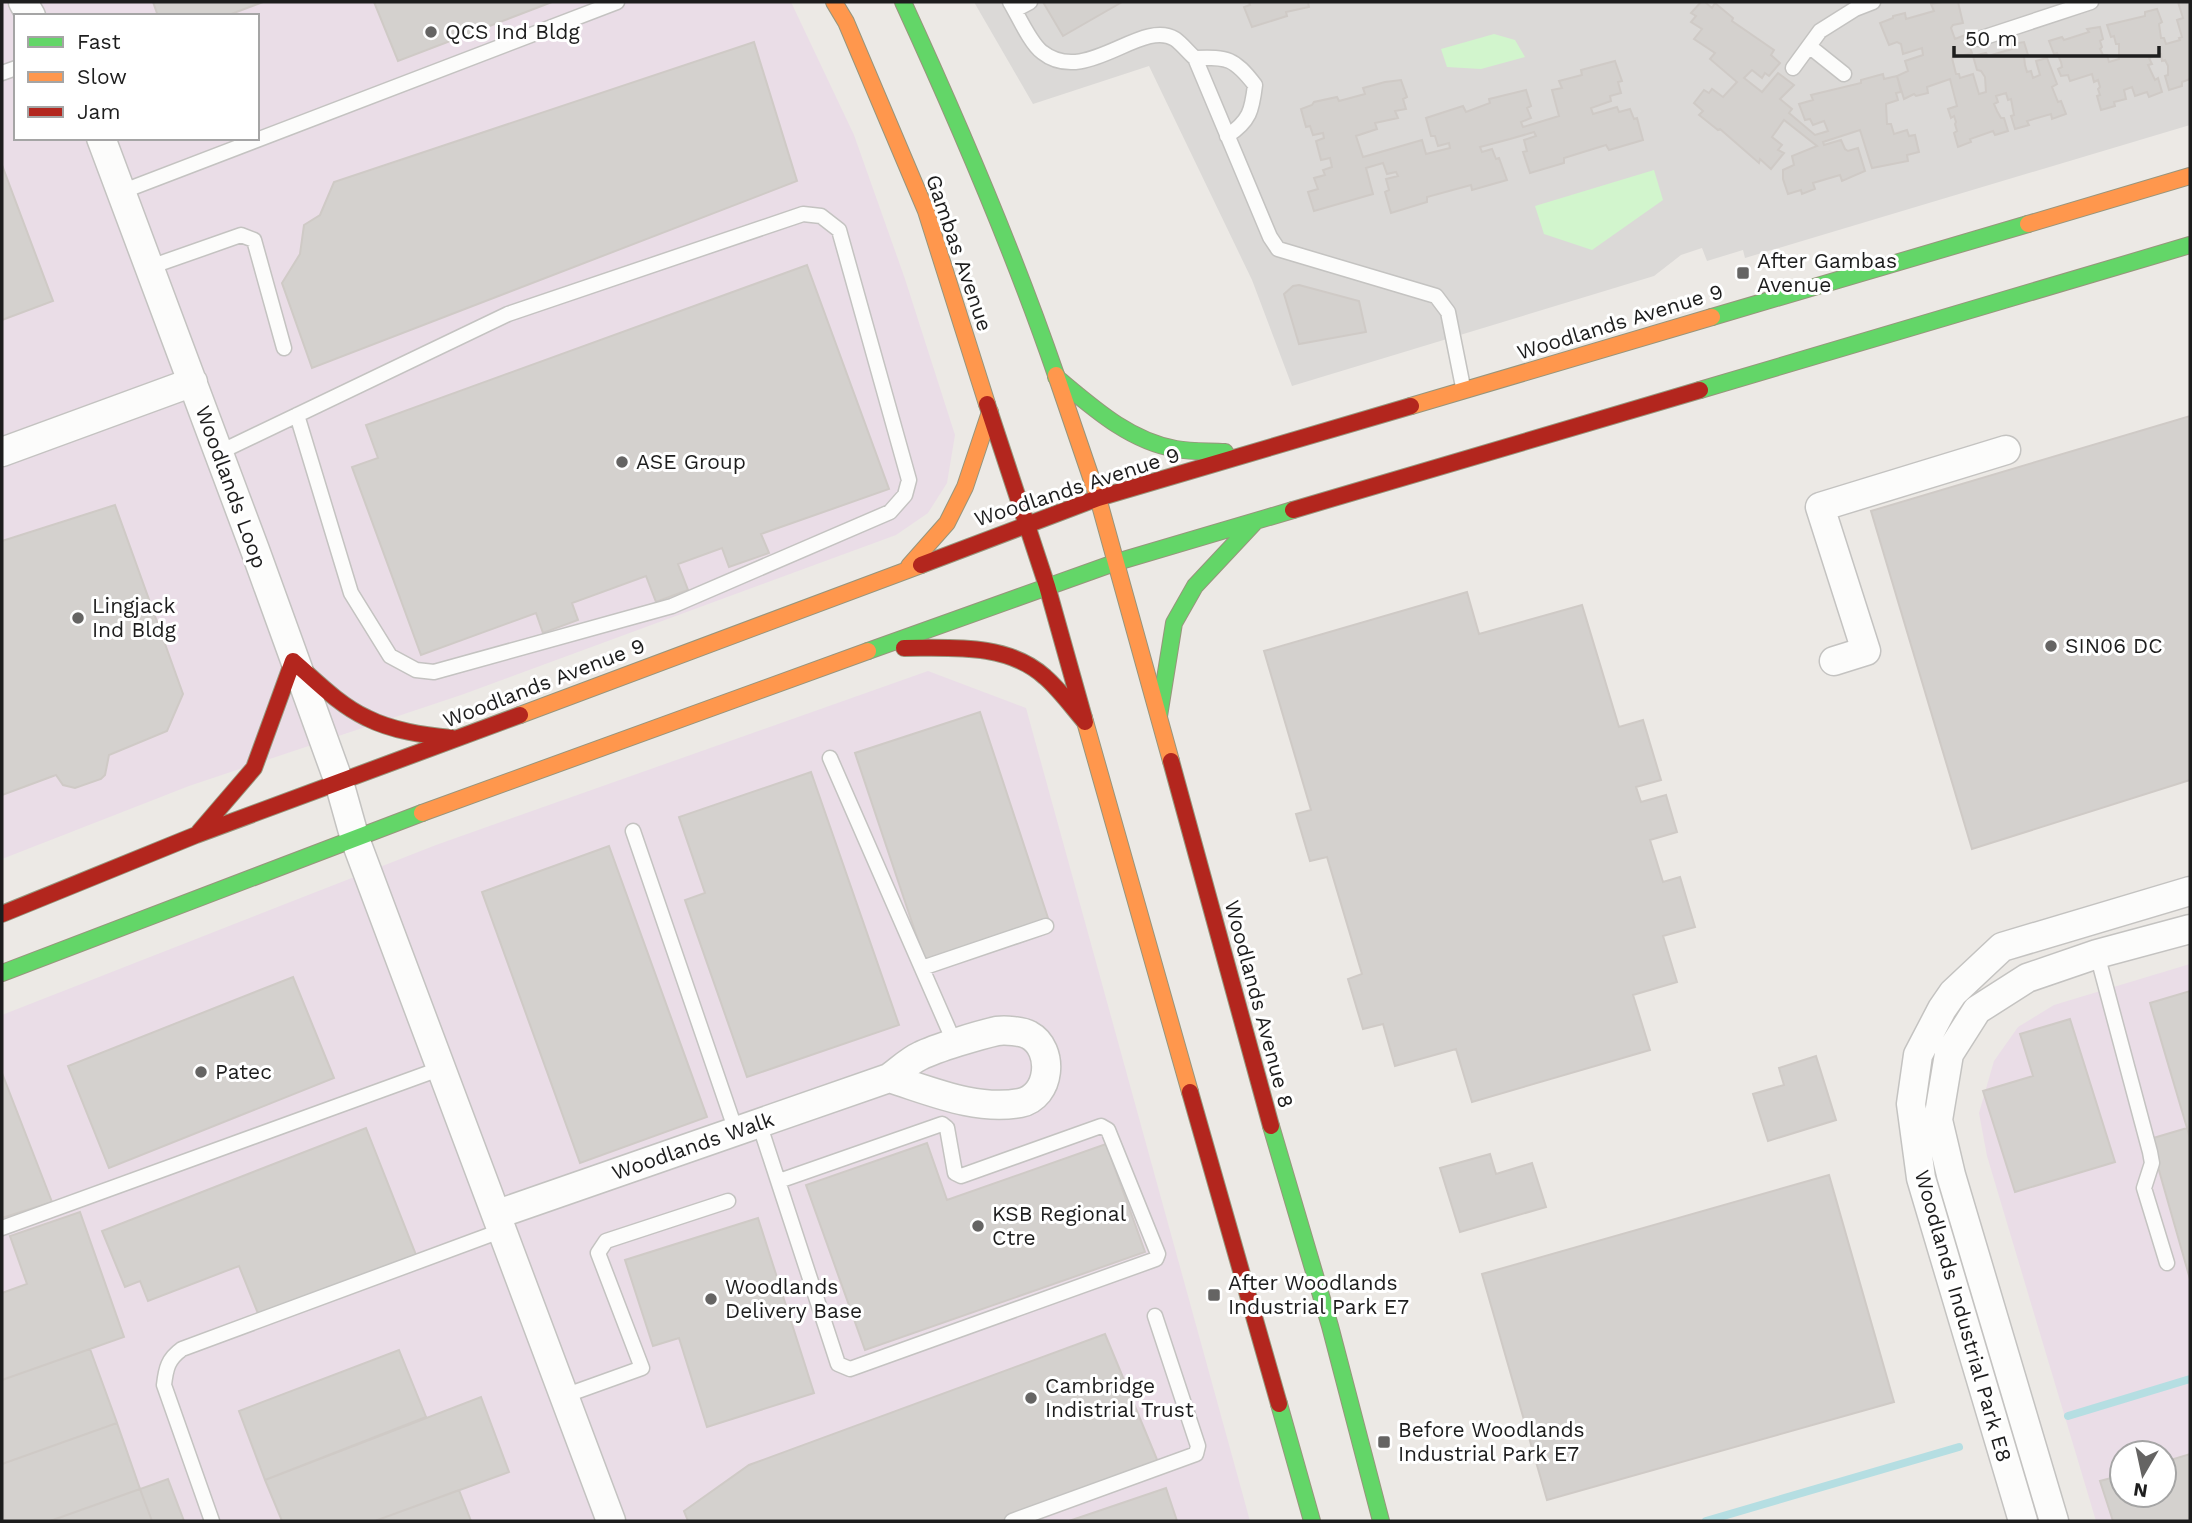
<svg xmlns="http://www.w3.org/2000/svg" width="2192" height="1523" viewBox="0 0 2192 1523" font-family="'Work Sans',sans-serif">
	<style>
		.residential { fill: #dbd9d7 }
		.industrial { fill: #eadde7; fill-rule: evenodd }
		.park { fill: #d2f5cd }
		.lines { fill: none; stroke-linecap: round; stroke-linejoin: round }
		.stream { stroke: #b5dee2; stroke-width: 8 }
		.building { fill: #d4d1ce; stroke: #cfcac6; stroke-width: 2 }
		.lane-casing { stroke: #c4c3c1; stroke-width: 17 }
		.street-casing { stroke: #c4c3c1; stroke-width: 31 }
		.fast-casing { stroke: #97957c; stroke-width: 18 }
		.slow-casing { stroke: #97957c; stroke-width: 18 }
		.jam-casing { stroke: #97957c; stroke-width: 18 }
		.lane { stroke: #fcfcfb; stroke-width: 14 }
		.street { stroke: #fcfcfb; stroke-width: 28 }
		.fast { stroke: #63d668; stroke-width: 16 }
		.slow { stroke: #ff974d; stroke-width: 16 }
		.jam { stroke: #b3261e; stroke-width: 16 }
		.poi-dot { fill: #656463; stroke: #fff; stroke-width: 2.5 }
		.labels { text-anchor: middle; stroke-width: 6; stroke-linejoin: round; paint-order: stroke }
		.poi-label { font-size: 21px; fill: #1d1d1d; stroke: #fff; text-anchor: start }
		.street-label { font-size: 21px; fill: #1d1d1d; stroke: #fff }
	</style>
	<rect width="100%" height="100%" fill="#ece9e5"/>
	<path class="residential" d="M 974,2 L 2190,2 L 2190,125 L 1745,258 L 1743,250 L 1707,261 L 1702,248 L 1681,255 L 1654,276 L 1292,386 L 1252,280 L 1149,66 L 1033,104 Z"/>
	<path class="industrial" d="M 2,2 L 791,2 L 854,135 L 905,279 L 955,435 L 947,483 L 928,513 L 896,535 L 464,694 L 189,786 L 2,859 ZM 16,16 L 257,16 L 257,138 L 16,138 Z
		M 928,671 L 1026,708 L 1250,1521 L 2,1521 L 2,1015 L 436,845 Z
		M 2190,964 L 2190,1521 L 2096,1521 L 1987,1156 L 1979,1113 L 1994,1061 L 2018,1027 L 2054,1005 ZM 2122,1453 L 2164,1453 L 2164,1495 L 2122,1495 Z"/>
	<path class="park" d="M 1494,34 L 1515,40 L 1525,57 L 1481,69 L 1447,67 L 1441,49 Z
		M 1654,170 L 1663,200 L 1592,250 L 1544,234 L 1535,206 Z"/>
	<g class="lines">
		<path class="stream" d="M 2068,1416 L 2190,1379
			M 1706,1521 L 1959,1447"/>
	</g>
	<path class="building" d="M 153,2 L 263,2 L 226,16 L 158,16 Z
		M 374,2 L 552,2 L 398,61 Z
		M 1043,2 L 1122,2 L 1063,36 Z
		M 1249,2 L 1308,2 L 1309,7 L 1286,12 L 1287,16 L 1252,27 L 1244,7 L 1250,5 Z
		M 1701,2 L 1705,2 L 1712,8 L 1715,3 L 1733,18 L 1732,21 L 1774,50 L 1771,55 L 1780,63 L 1769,76 L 1765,73 L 1762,78 L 1752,70 L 1744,78 L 1762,92 L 1778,73 L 1794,85 L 1780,99 L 1792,109 L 1789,113 L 1815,135 L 1828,131 L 1824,121 L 1813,125 L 1810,119 L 1805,120 L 1799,104 L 1813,100 L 1811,95 L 1861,83 L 1861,80 L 1883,74 L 1884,79 L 1897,76 L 1901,92 L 1896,93 L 1898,100 L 1886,104 L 1887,124 L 1891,124 L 1894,134 L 1907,130 L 1909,136 L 1915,135 L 1919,152 L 1907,155 L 1908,161 L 1872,168 L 1860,130 L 1823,142 L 1824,145 L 1841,140 L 1845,149 L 1848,151 L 1858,148 L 1865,171 L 1842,181 L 1840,175 L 1813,183 L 1815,189 L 1802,194 L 1801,190 L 1788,194 L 1783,179 L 1783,170 L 1794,165 L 1792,156 L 1817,146 L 1784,120 L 1772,137 L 1782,145 L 1778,150 L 1784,153 L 1771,169 L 1760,159 L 1759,163 L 1720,129 L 1718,130 L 1699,115 L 1703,111 L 1694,103 L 1704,90 L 1709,93 L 1712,89 L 1723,97 L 1737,82 L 1710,59 L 1715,53 L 1694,39 L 1702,29 L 1691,22 L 1696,16 L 1691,13 Z
		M 1942,2 L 1958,2 L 1963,23 L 1953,25 L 1951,28 L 1955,39 L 1965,35 L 1972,53 L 1952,58 L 1956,74 L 1959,74 L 1960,78 L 1973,74 L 1979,94 L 1986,92 L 1985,77 L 1981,71 L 1977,70 L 1973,56 L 1986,53 L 1988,56 L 2012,49 L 2011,44 L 2024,42 L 2028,55 L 2024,56 L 2025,65 L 2027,72 L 2031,71 L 2033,78 L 2040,75 L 2036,61 L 2047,58 L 2057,84 L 2052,87 L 2058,102 L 2061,101 L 2066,114 L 2052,119 L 2051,114 L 2027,121 L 2029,125 L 2015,129 L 2011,116 L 2014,115 L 2011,99 L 2008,100 L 2006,93 L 1996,96 L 1998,102 L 1994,104 L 1997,111 L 2001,118 L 2004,118 L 2008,131 L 1995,135 L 1993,131 L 1970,139 L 1971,142 L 1958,147 L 1954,133 L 1957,131 L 1955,124 L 1956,122 L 1954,116 L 1951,118 L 1948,109 L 1957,106 L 1950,79 L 1927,87 L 1928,93 L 1916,96 L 1914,94 L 1904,99 L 1897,76 L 1908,71 L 1905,61 L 1923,55 L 1922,48 L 1903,54 L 1901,44 L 1897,42 L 1889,45 L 1880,23 L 1893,18 L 1893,16 L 1905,13 L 1906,19 L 1934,11 L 1931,4 Z
		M 2178,2 L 2190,2 L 2190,79 L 2182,82 L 2182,86 L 2169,90 L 2165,76 L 2168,75 L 2168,66 L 2165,60 L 2162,61 L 2161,54 L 2149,58 L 2152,64 L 2148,65 L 2155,80 L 2158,78 L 2162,92 L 2149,97 L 2147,92 L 2135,96 L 2132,87 L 2124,90 L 2126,99 L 2114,102 L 2115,106 L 2101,110 L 2097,96 L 2100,95 L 2098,89 L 2100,87 L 2098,80 L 2094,82 L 2092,74 L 2070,81 L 2068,75 L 2061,76 L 2058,69 L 2062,67 L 2061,62 L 2057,53 L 2054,54 L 2049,41 L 2062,37 L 2064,40 L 2089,32 L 2087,29 L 2100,27 L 2103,39 L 2100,41 L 2102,47 L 2100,49 L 2103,55 L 2107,55 L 2109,62 L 2119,59 L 2119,44 L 2116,44 L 2114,36 L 2111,37 L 2107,25 L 2145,16 L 2145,12 L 2157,9 L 2162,22 L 2159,24 L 2161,38 L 2164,38 L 2166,44 L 2180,40 L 2179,38 L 2182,37 L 2177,20 L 2183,18 Z
		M 754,42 L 797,181 L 312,368 L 282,283 L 300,254 L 304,225 L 320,215 L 334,182 Z
		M 1615,61 L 1622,81 L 1618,82 L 1621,93 L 1610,96 L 1611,101 L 1591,108 L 1593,114 L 1617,107 L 1619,112 L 1630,109 L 1634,119 L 1637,118 L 1643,140 L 1609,150 L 1606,145 L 1564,158 L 1564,163 L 1530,173 L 1523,152 L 1527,151 L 1524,140 L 1536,136 L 1534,132 L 1510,139 L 1480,147 L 1482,152 L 1492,149 L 1496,159 L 1499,158 L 1507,180 L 1472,190 L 1471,185 L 1427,197 L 1427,202 L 1391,213 L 1385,192 L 1389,190 L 1386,179 L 1398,176 L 1396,172 L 1387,174 L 1383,163 L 1366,168 L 1373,194 L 1314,211 L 1308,192 L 1318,189 L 1314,178 L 1325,175 L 1323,170 L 1332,167 L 1330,158 L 1321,160 L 1316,141 L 1324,138 L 1323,133 L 1313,135 L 1310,126 L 1306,127 L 1301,109 L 1312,105 L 1314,102 L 1337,97 L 1339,101 L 1365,94 L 1363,88 L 1385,82 L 1401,80 L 1407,97 L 1403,99 L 1406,109 L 1395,111 L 1398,118 L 1375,123 L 1377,129 L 1356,136 L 1363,157 L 1422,140 L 1426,154 L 1450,148 L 1449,143 L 1438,146 L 1435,136 L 1431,136 L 1426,118 L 1463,106 L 1466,112 L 1490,103 L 1489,99 L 1526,90 L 1531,106 L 1527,108 L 1531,118 L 1521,122 L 1523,127 L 1559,116 L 1552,90 L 1562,88 L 1559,81 L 1582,75 L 1581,70 Z
		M 2,165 L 53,301 L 2,320 Z
		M 807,265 L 889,489 L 761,534 L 769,553 L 729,567 L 722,548 L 678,564 L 688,590 L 656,602 L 646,576 L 572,603 L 578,620 L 543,633 L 536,613 L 421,655 L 352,467 L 378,458 L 366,425 Z
		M 1299,285 L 1359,301 L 1366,332 L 1299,344 L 1284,294 L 1293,286 Z
		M 2190,416 L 2190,780 L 1972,849 L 1871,511 Z
		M 115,505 L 183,694 L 167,731 L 109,755 L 105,775 L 101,779 L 75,788 L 63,785 L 56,775 L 2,795 L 2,541 Z
		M 1467,592 L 1479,634 L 1582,605 L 1619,727 L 1643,720 L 1661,780 L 1636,787 L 1641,802 L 1666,795 L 1677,832 L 1650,840 L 1663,882 L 1680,877 L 1695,927 L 1663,936 L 1677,982 L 1633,995 L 1650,1050 L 1472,1102 L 1456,1049 L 1395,1066 L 1383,1024 L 1363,1029 L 1348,979 L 1362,974 L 1327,857 L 1310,861 L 1296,814 L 1311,810 L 1264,651 Z
		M 980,712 L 1049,921 L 925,961 L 855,753 Z
		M 811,772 L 899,1025 L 747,1077 L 685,900 L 705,893 L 679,817 Z
		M 609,846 L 707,1117 L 580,1163 L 482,892 Z
		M 293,977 L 334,1078 L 109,1168 L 68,1066 Z
		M 2190,991 L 2190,1138 L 2150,1003 Z
		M 2070,1019 L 2115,1162 L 2015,1192 L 1983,1091 L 2033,1076 L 2020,1034 Z
		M 1816,1056 L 1836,1120 L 1768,1141 L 1753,1094 L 1784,1085 L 1779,1068 Z
		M 2,1073 L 52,1202 L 2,1218 Z
		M 366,1128 L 416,1255 L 259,1316 L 239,1266 L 148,1301 L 140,1281 L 125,1287 L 102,1231 Z
		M 2187,1128 L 2190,1138 L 2190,1279 L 2150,1139 Z
		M 927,1143 L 947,1200 L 1106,1144 L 1145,1252 L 865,1350 L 806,1185 Z
		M 1490,1154 L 1496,1174 L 1532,1163 L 1546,1207 L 1460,1232 L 1440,1168 Z
		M 1829,1175 L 1894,1402 L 1547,1500 L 1482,1274 Z
		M 80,1212 L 124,1337 L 2,1380 L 2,1293 L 27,1284 L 10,1236 Z
		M 758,1218 L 814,1393 L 707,1427 L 679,1338 L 653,1346 L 625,1260 Z
		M 1105,1334 L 1158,1462 L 1002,1521 L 688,1521 L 684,1511 L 749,1465 Z
		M 90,1349 L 117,1423 L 2,1464 L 2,1380 Z
		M 399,1350 L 426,1417 L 265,1480 L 239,1411 Z
		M 481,1397 L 509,1472 L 375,1521 L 282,1521 L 265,1480 Z
		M 117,1423 L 140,1489 L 50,1521 L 2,1521 L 2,1464 Z
		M 2190,1454 L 2190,1521 L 2113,1521 L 2100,1481 L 2122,1475 L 2122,1495 L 2164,1495 L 2164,1462 Z
		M 168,1479 L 184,1521 L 152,1521 L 140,1489 Z
		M 1166,1488 L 1177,1521 L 1069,1521 Z
		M 140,1489 L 152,1521 L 50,1521 Z
		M 459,1490 L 471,1521 L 375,1521 Z"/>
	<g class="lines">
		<g class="lane-casing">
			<path id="lane" d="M 1010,2 C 1018,15 1030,43 1042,52 C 1086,87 1141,18 1175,39 C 1182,44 1189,53 1195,58 L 1270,237 L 1278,249 L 1436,296 L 1448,312 L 1463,387
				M 1015,10 L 1030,2
				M 1979,39 L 2091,2
				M 1809,46 L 1844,74
				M 1195,58 C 1228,57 1234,58 1255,85 C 1252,110 1250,121 1227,136
				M 1793,68 L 1820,31 L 1855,9 L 1873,2
				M 2,73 L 16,68
				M 121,192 L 617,2
				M 150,267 L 241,235 L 254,240 L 284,348
				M 218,453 L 508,314 L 803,214 L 821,216 L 839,230 L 909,480 L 905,495 L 890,512 L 672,606 L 434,672 L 416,670 L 390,656 L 351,593 L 297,415
				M 830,758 L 955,1044
				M 633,831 L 736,1131
				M 2097,954 L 2150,1152 L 2152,1163 L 2144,1188 L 2167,1263
				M 922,968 L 1046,926
				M 759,1123 L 838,1364 L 850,1369 L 1156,1259 L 1158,1254 L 1108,1130 L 1101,1126 L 961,1176 L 955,1173 L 947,1128 L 942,1124 L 779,1181
				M 2,1228 L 442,1068
				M 564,1396 L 642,1368 L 598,1253 L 606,1241 L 728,1201
				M 212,1521 L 164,1385 C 166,1368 168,1359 182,1349 L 503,1230
				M 1012,1521 L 1196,1454 L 1198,1446 L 1155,1316"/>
		</g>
		<g class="street-casing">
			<path id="street" d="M 23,2 L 31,16
				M 101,138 L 255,550 L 339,782 L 355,839 L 611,1521
				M 2,452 L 193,382
				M 1834,661 L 1866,651 L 1820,507 L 2006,450
				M 498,1214 L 889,1078 C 899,1071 909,1061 920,1056 C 936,1048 979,1035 997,1031 C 1005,1030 1022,1031 1029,1035 C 1055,1049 1051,1097 1020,1103 C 976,1111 931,1091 889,1078
				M 2023,1521 L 1921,1178 L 1911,1104 L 1918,1055 L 1942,1009 L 1953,993 L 2002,947 L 2190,891
				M 2054,1521 L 1951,1175 L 1938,1120 L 1949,1054 L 1977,1010 L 2027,978 L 2097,954 L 2190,929"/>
		</g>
		<g class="fast-casing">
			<path id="fast" d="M 903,2 C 959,124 1012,247 1056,375
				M 1712,317 L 2028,224
				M 1056,377 C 1092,407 1129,441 1176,449 C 1192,452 1209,451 1225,452
				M 1700,390 L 2190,245
				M 868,651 L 1117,562 L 1293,510
				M 1159,716 L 1174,623 L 1195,586 L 1254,523
				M 2,973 L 422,813
				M 1271,1126 L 1330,1326 L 1381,1521
				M 1279,1404 L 1312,1521"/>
		</g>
		<g class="slow-casing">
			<path id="slow" d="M 834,2 L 846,22 L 926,211 L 987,404
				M 2028,224 L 2190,176
				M 1056,375 L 1098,498 L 1171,761
				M 1411,406 L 1712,317
				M 909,566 L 947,523 L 965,487 L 990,412
				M 520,715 L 921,565
				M 1084,718 L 1190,1092
				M 422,813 L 868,651"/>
		</g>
		<g class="jam-casing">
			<path id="jam" d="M 987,404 L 1047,586 L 1084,718
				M 1293,510 L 1700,390
				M 921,565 L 1098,498 L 1411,406
				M 904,648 C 951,648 1008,643 1045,677 C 1060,690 1072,707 1085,722
				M 1171,761 L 1271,1126
				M 199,832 L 254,768 L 293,661 C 316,681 339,705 367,718 C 393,731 423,735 452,738
				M 2,914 L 196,835 L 520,715
				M 1190,1092 L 1279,1404"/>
		</g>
		<use href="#lane" class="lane"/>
		<use href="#street" class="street"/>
		<use href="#fast" class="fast"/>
		<use href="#slow" class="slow"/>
		<use href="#jam" class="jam"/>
	</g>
	<g class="poi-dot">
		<circle cx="431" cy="32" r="7"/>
		<rect x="1736" y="266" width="14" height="14" rx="3.5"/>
		<circle cx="622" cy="462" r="7"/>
		<circle cx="78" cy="618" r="7"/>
		<circle cx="2051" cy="646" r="7"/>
		<circle cx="201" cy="1072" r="7"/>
		<circle cx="978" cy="1226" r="7"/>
		<rect x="1207" y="1288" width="14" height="14" rx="3.5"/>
		<circle cx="711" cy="1299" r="7"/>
		<circle cx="1031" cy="1398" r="7"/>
		<rect x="1377" y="1435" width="14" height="14" rx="3.5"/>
	</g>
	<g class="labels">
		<g class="poi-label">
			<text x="445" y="39">QCS Ind Bldg</text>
			<text x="1757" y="268">After Gambas<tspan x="1757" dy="24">Avenue</tspan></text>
			<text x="636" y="469">ASE Group</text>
			<text x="92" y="613">Lingjack<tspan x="92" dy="24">Ind Bldg</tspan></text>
			<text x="2065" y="653">SIN06 DC</text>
			<text x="215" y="1079">Patec</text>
			<text x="992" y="1221">KSB Regional<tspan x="992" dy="24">Ctre</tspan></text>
			<text x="1228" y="1290">After Woodlands<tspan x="1228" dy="24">Industrial Park E7</tspan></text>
			<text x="725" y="1294">Woodlands<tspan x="725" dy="24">Delivery Base</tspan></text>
			<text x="1045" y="1393">Cambridge<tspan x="1045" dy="24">Indistrial Trust</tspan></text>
			<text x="1398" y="1437">Before Woodlands<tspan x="1398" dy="24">Industrial Park E7</tspan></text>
		</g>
		<g class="street-label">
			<text transform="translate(959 253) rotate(71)" y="7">Gambas Avenue</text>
			<text transform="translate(1620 322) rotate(-17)" y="7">Woodlands Avenue 9</text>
			<text transform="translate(231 487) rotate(70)" y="7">Woodlands Loop</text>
			<text transform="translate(1077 487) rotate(-18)" y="7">Woodlands Avenue 9</text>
			<text transform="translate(544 683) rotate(-21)" y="7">Woodlands Avenue 9</text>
			<text transform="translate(1259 1004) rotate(75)" y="7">Woodlands Avenue 8</text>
			<text transform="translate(693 1146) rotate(-19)" y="7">Woodlands Walk</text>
			<text transform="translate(1963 1316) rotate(74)" y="7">Woodlands Industrial Park E8</text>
		</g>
	</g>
	<rect width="2192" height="1523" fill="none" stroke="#1d1d1d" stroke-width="7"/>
	<rect x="14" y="14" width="245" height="126" fill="#ffffff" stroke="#a5a5a5" stroke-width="2"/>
	<rect x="28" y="37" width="35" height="10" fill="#63d668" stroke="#a5a5a5" stroke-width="2"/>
	<text x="77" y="49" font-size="21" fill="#1d1d1d">Fast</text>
	<rect x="28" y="72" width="35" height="10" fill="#ff974d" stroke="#a5a5a5" stroke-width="2"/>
	<text x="77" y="84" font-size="21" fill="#1d1d1d">Slow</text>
	<rect x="28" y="107" width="35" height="10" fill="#b3261e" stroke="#a5a5a5" stroke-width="2"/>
	<text x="77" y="119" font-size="21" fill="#1d1d1d">Jam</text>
	<g transform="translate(2143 1474) rotate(189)"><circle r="33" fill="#ffffff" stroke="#a5a5a5" stroke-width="2"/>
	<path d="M0-5L12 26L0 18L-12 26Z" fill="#656463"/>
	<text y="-10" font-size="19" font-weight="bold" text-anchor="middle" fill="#1d1d1d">N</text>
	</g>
	<path d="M1954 46v10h205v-10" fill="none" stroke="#1d1d1d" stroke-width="3.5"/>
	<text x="1965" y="46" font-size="21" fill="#1d1d1d" stroke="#ffffff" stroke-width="5" paint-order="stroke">50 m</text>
</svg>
